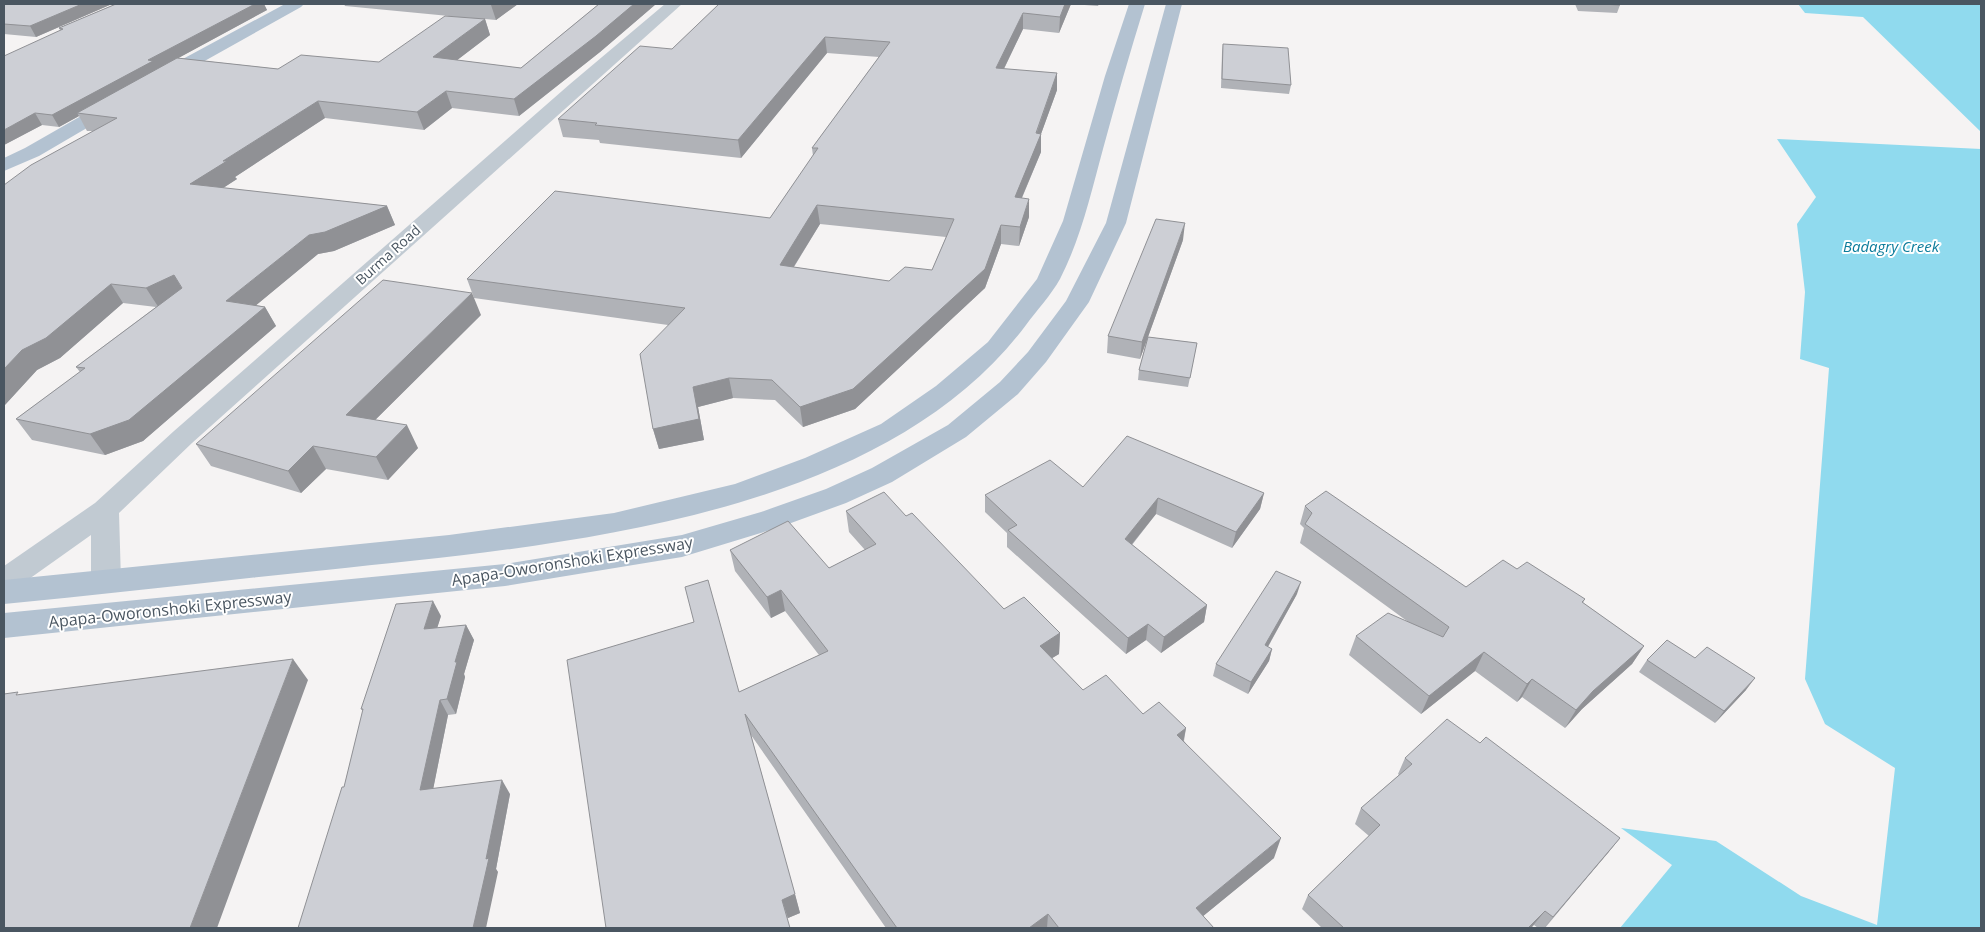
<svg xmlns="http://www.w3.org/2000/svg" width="1985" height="932" viewBox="0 0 1985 932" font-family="'Open Sans',sans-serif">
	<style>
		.water { fill: #90daee }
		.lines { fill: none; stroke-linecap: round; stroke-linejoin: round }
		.ferry { stroke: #0c7c9b; stroke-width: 1; stroke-dasharray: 4 3; stroke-linecap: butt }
		.minor { fill: #c1cad2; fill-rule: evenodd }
		.major { fill: #b3c2d1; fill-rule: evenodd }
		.wall { fill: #b0b2b7; fill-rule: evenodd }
		.shaded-wall { fill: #909195 }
		.building { fill: #cdcfd5; stroke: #909195; fill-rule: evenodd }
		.labels { text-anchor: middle; stroke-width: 4; stroke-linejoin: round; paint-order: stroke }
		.far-street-label { font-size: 14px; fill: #4a5661; stroke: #fff }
		.far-water-label { font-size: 15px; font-style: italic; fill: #0c7c9b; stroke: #fff }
		.street-label { font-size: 16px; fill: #4a5661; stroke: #fff }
	</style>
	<rect width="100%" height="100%" fill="#f5f3f3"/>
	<path class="water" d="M 1798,4 L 1981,4 L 1981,132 L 1863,17 L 1805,13 Z
		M 1777,139 L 1981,149 L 1981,928 L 1620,928 L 1672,865 L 1621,828 L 1716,841 L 1801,896 L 1877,925 L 1895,768 L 1825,724 L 1805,679 L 1829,368 L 1800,359 L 1805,292 L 1797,224 L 1816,197 Z"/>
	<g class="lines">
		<path class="ferry" d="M 1979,4 L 1981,5"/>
		<path class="minor" d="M 665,4 L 682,4 L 192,443 L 119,513 L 121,581 L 117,589 L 106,593 L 95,589 L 91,581 L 91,535 L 15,589 L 4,593 L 4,566 L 95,503 L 174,431 L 570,84 Z"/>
		<path class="major" d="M 285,4 L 304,4 L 301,7 L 167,82 L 161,83 L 155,82 L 152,78 L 155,74 Z
			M 1129,4 L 1145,4 C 1130,52 1116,101 1103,149 C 1091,193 1081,238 1060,279 C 1051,295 1037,310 1026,325 C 879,521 551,546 326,570 C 218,581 111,594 4,604 L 4,580 L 449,535 L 614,513 L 735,484 L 805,458 L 881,424 L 936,386 L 988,342 L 1037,279 L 1063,221 L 1105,76 Z
			M 1166,4 L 1182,4 L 1126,223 L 1089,302 L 1046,362 L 1018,394 L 966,437 L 892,482 L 846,503 L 780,527 L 682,557 L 505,586 L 4,638 L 4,613 L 505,564 L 682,535 L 761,512 L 826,489 L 872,468 L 948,425 L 1000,382 L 1028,352 L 1066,301 L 1106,223 Z
			M 115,99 L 121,100 L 124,104 L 121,108 L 39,156 L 4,171 L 4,158 L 25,148 L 109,100 Z"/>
	</g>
	<path class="wall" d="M 4,4 L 112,4 L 36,37 L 4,34 Z
		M 116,4 L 264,4 L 267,10 L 178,58 L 278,69 L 379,62 L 449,16 L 345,6 L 344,4 L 518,4 L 496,20 L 485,19 L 490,35 L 457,60 L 521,68 L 599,4 L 656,4 L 600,52 L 519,116 L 452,108 L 424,130 L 325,118 L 235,177 L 237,179 L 223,188 L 387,206 L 395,225 L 334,251 L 318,254 L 256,305 L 265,307 L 276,326 L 143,441 L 105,455 L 32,440 L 16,419 L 80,372 L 76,367 L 156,307 L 123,303 L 60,358 L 37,370 L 4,406 L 4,185 L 93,131 L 87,131 L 79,116 L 59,127 L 42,125 L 4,145 L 60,30 L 59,28 Z
		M 719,4 L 1099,4 L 1098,6 L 1071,4 L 1059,33 L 1023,29 L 1004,69 L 1057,73 L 1057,90 L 1041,134 L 1041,152 L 1022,198 L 1029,217 L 1019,246 L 1001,244 L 985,288 L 855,409 L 803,427 L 775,400 L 733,398 L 698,407 L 704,440 L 659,449 L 653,429 L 668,325 L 474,298 L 467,279 L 770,218 L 813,156 L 812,148 L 879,57 L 827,53 L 741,158 L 600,143 L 599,140 L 563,137 L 558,119 L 672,49 ZM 820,224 L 946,237 L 932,270 L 889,281 L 794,267 Z
		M 1575,4 L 1619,4 L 1620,5 L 1617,13 L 1578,11 Z
		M 1223,44 L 1291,85 L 1289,94 L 1221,88 L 1222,52 Z
		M 1183,240 L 1148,337 L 1197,343 L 1188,387 L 1138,380 L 1139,370 L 1147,340 L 1140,359 L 1107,353 L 1108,336 Z
		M 481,315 L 375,420 L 418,448 L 388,480 L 326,469 L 301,493 L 211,466 L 196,444 Z
		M 1083,487 L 1264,493 L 1260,509 L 1232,548 L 1156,514 L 1132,545 L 1207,605 L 1204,622 L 1161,653 L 1146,640 L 1126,654 L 1007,547 L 1007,533 L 985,512 L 985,495 Z
		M 1305,506 L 1466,587 L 1517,569 L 1585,599 L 1583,603 L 1644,646 L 1632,664 L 1582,709 L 1565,728 L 1522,697 L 1517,702 L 1475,671 L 1421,714 L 1349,655 L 1356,636 L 1407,621 L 1300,543 L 1304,528 L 1300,524 Z
		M 846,511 L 906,516 L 1004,609 L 1060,633 L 1059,654 L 1052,658 L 1083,690 L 1143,714 L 1186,728 L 1184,741 L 1274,858 L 1203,916 L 1214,928 L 886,928 L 751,735 L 800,913 L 788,918 L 606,928 L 739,692 L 819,655 L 785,611 L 771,618 L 735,571 L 730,550 L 829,568 L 865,550 L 849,532 Z
		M 1297,594 L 1268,647 L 1272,649 L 1269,661 L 1248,694 L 1213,676 L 1216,664 Z
		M 441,616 L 437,628 L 466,625 L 474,640 L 464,674 L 465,677 L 456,714 L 448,715 L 433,789 L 510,794 L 496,869 L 498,872 L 344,787 L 363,711 L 361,709 Z
		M 1695,658 L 1746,690 L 1715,723 L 1639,672 L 1647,660 Z
		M 1480,743 L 1620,838 L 1545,928 L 1538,928 L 1534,925 L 1531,928 L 1322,928 L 1302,909 L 1308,895 L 1369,836 L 1355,824 L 1361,808 L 1399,775 L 1398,774 L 1405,758 Z"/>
	<path class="shaded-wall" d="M 82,4 L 112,4 L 36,37 L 30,26 Z
		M 255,4 L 264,4 L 267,10 L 77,113 L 79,116 L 59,127 L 52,115 L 148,60 Z
		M 492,4 L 518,4 L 496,20 L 491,5 Z
		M 634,4 L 656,4 L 600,52 L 519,116 L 514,99 Z
		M 1065,4 L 1071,4 L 1059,33 L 1060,17 Z
		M 1023,13 L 1023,29 L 996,85 L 996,68 Z
		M 485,19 L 490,35 L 439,74 L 433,57 Z
		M 825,37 L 827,53 L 741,158 L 738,140 Z
		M 1057,73 L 1057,90 L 1041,134 L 1041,152 L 1014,216 L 1015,197 Z
		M 446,91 L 452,108 L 424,130 L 417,112 Z
		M 318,101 L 325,118 L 235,177 L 237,179 L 200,203 L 190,184 L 223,161 Z
		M 35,113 L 42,125 L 4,145 L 4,130 Z
		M 1029,199 L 1029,217 L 1019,246 L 1020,227 Z
		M 817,205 L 820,224 L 783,284 L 780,265 Z
		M 387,206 L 395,225 L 334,251 L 318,254 L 237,321 L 226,301 L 309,235 Z
		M 1185,223 L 1183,240 L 1140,359 L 1142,342 Z
		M 1001,225 L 1001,244 L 985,288 L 855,409 L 803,427 L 800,407 Z
		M 174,275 L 185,294 L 159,308 L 146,288 Z
		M 111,284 L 123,303 L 60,358 L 37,370 L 4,406 L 4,369 L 22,350 Z
		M 472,293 L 481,315 L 358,437 L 346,415 Z
		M 265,307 L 276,326 L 143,441 L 105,455 L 90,434 Z
		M 729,378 L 733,398 L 698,407 L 704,440 L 659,449 L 653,429 L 693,387 Z
		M 407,425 L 418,448 L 388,480 L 376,457 Z
		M 313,446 L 326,469 L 301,493 L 288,471 Z
		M 1264,493 L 1260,509 L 1232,548 L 1236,532 Z
		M 1158,498 L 1156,514 L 1123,555 L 1125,539 Z
		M 1301,582 L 1297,594 L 1262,657 L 1265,645 Z
		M 781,590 L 785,611 L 771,618 L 767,597 Z
		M 433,601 L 441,616 L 432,644 L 424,629 Z
		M 1207,605 L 1204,622 L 1161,653 L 1164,637 Z
		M 1148,624 L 1146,640 L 1126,654 L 1128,638 Z
		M 466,625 L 474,640 L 464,674 L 465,677 L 456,714 L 447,699 L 455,662 Z
		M 1060,633 L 1059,654 L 1039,666 L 1040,646 Z
		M 1644,646 L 1632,664 L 1582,709 L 1565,728 L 1576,710 L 1593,691 Z
		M 1272,649 L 1269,661 L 1248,694 L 1251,682 Z
		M 1484,652 L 1475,671 L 1421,714 L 1429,696 Z
		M 293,659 L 308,680 L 217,928 L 190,928 Z
		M 1755,678 L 1746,690 L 1715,723 L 1724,711 Z
		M 1532,679 L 1522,697 L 1517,702 L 1527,684 Z
		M 440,700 L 448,715 L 430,805 L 420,790 Z
		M 1186,728 L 1182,748 L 1177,735 Z
		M 502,780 L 510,794 L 496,869 L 498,872 L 486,928 L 473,928 L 486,859 Z
		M 1281,838 L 1274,858 L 1191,926 L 1196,908 Z
		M 1620,838 L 1608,853 L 1544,928 L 1553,917 Z
		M 795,894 L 800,913 L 788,918 L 782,900 Z
		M 1545,911 L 1531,928 L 1528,928 Z
		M 1048,914 L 1047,928 L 1029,928 Z"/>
	<path class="building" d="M 4,4 L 82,4 L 30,26 L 4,24 Z
		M 116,4 L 255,4 L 148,60 L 153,61 L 52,115 L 35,113 L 4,130 L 4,56 L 63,29 L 59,28 Z
		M 599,4 L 634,4 L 596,36 L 514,99 L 446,91 L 417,112 L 318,101 L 223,161 L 227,161 L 190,184 L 387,206 L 325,232 L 309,235 L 226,301 L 265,307 L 129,420 L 90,434 L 16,419 L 85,368 L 76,367 L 182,288 L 174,275 L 146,288 L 111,284 L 46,338 L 22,350 L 4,369 L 4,185 L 31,165 L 117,118 L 77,113 L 177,58 L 278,69 L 301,55 L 379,62 L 445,16 L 485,19 L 433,57 L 521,68 Z
		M 719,4 L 1065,4 L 1060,17 L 1023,13 L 996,68 L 1057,73 L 1036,133 L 1041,134 L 1015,197 L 1029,199 L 1020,227 L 1001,225 L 985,269 L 853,389 L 800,407 L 772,380 L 729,378 L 693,387 L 699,419 L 653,429 L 640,354 L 685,308 L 467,279 L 555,191 L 770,218 L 818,148 L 812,148 L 890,42 L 825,37 L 738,140 L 595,125 L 597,123 L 558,119 L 640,46 L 672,49 ZM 817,205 L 954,219 L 932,270 L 905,267 L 889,281 L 780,265 Z
		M 1600,4 L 1619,4 L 1620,5 Z
		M 1223,44 L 1288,48 L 1291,85 L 1222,79 Z
		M 1156,219 L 1185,223 L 1142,342 L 1108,336 Z
		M 383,280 L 472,293 L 346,415 L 407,425 L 376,457 L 313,446 L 288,471 L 196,444 Z
		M 1148,337 L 1197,343 L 1190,378 L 1139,370 Z
		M 1127,436 L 1264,493 L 1236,532 L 1158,498 L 1125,539 L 1207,605 L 1164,637 L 1148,624 L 1128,638 L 1008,530 L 1017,525 L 985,495 L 1050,460 L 1083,487 Z
		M 1326,491 L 1466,587 L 1503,560 L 1517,569 L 1527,562 L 1585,599 L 1582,602 L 1644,646 L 1593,691 L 1576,710 L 1532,679 L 1527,684 L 1484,652 L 1429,696 L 1356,636 L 1388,613 L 1443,637 L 1449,627 L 1305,524 L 1312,513 L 1305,506 Z
		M 884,492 L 906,516 L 912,513 L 1004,609 L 1024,597 L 1060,633 L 1040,646 L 1083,690 L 1106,675 L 1143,714 L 1159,702 L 1186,728 L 1177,735 L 1281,838 L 1196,908 L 1214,928 L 1059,928 L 1048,914 L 1029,928 L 897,928 L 745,714 L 795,894 L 782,900 L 790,928 L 606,928 L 567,660 L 694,622 L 685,587 L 708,580 L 739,692 L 828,651 L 781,590 L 767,597 L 730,550 L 788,521 L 829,568 L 876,544 L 846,511 Z
		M 1276,571 L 1301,582 L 1265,645 L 1272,649 L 1251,682 L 1216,664 Z
		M 433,601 L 424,629 L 466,625 L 455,662 L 457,662 L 447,699 L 440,700 L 420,790 L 502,780 L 486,859 L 489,858 L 473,928 L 298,928 L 342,787 L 344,787 L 363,709 L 361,709 L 396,604 Z
		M 1667,640 L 1695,658 L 1707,647 L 1755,678 L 1724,711 L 1647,660 Z
		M 293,659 L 190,928 L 4,928 L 4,694 L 18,692 L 16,695 Z
		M 1447,719 L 1480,743 L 1486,737 L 1620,838 L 1553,917 L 1545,911 L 1528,928 L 1344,928 L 1308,895 L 1380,825 L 1361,808 L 1412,764 L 1405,758 Z"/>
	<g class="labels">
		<g class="far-street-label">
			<text transform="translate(388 255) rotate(-42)" y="5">Burma Road</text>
		</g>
		<g class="far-water-label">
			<text x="1891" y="252">Badagry Creek</text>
		</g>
		<g class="street-label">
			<text transform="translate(572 561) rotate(-9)" y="6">Apapa-Oworonshoki Expressway</text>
			<text transform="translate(170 609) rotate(-6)" y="6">Apapa-Oworonshoki Expressway</text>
		</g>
	</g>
	<rect width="1985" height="932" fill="none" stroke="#4a5661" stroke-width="10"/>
</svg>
